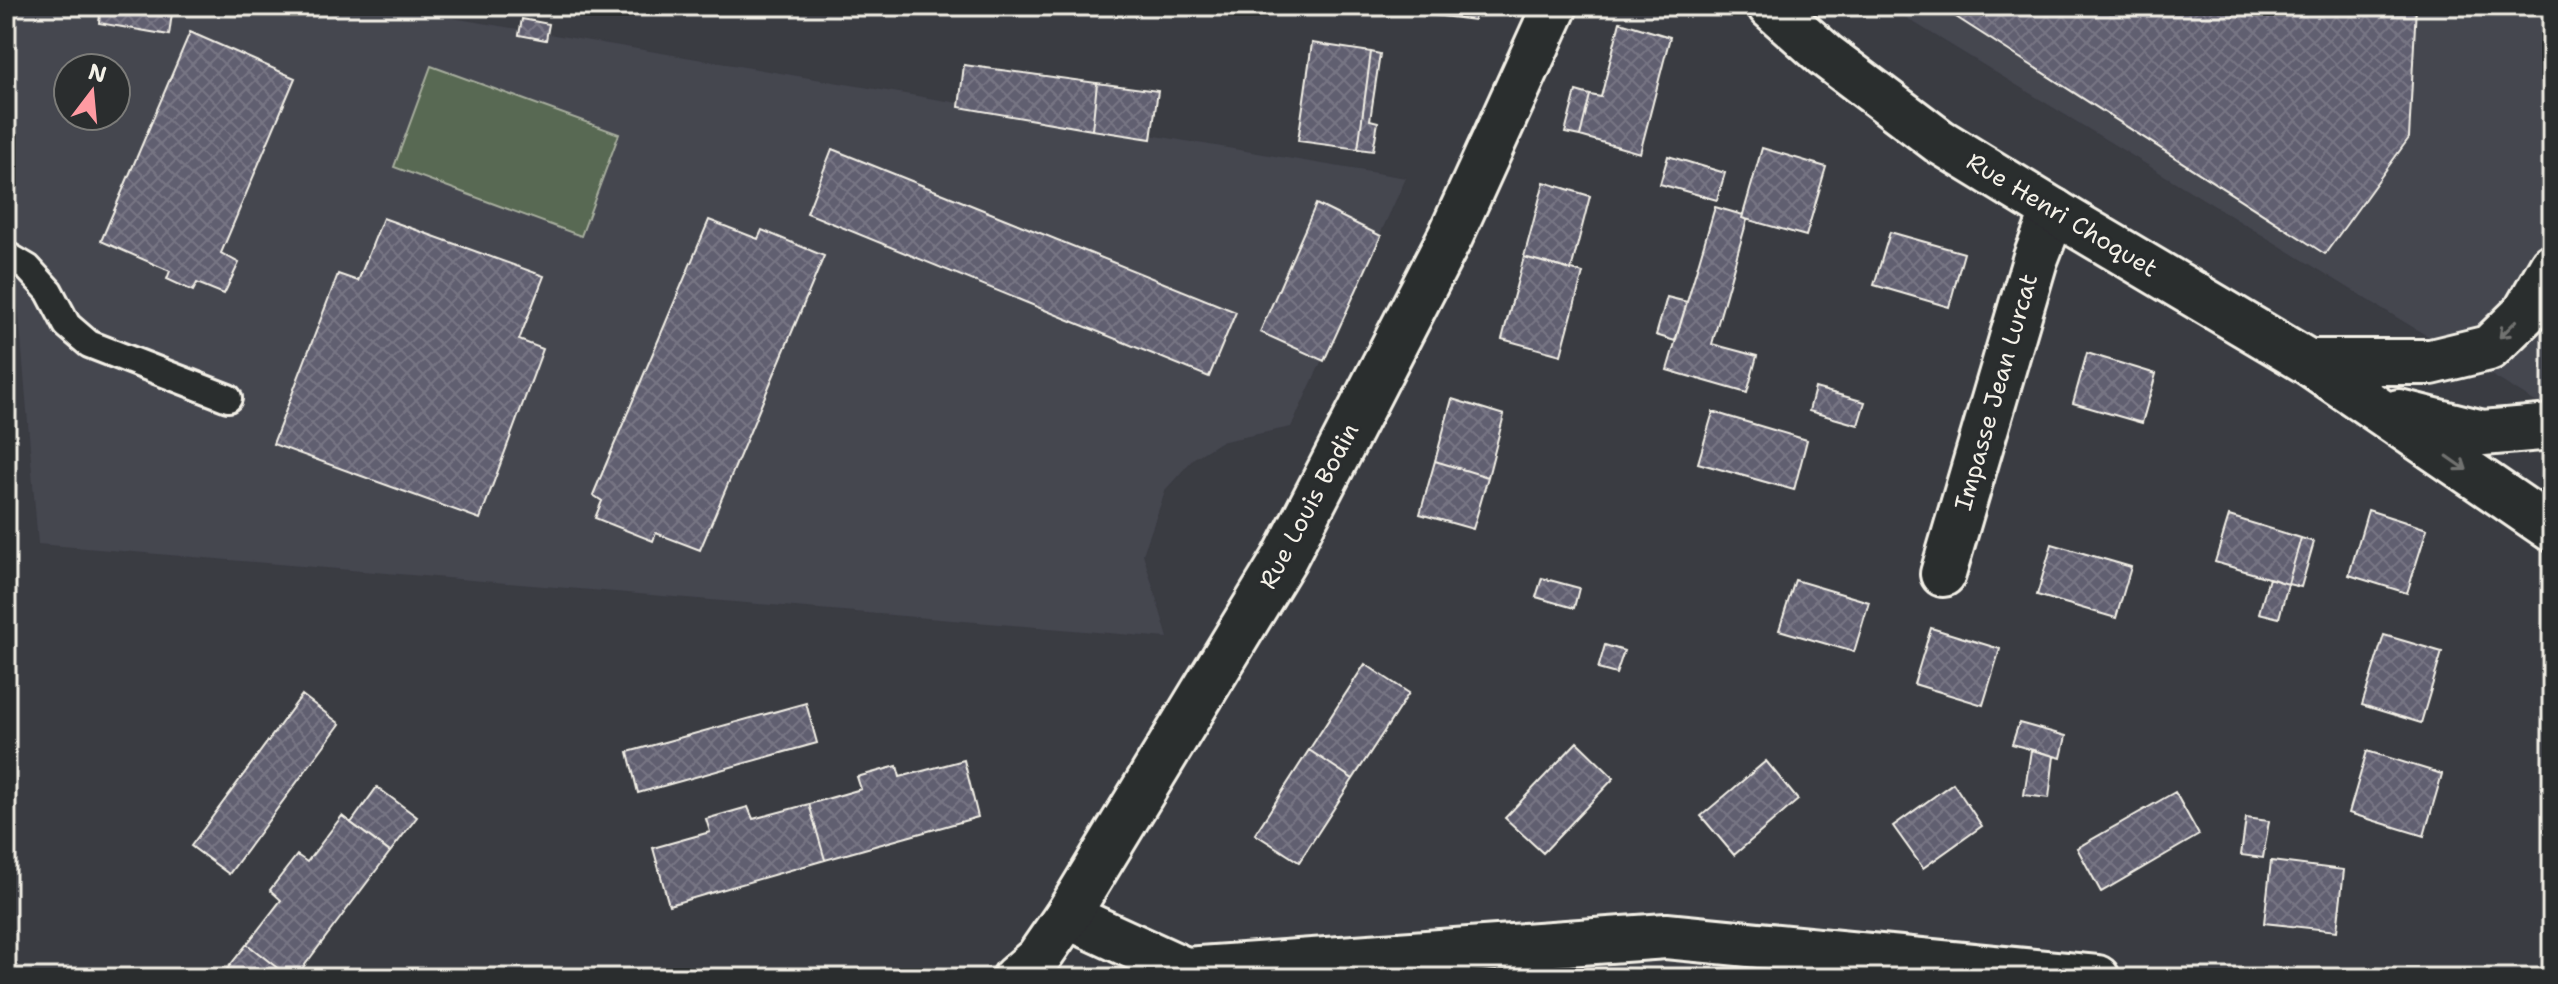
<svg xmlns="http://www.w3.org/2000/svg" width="2558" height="984" viewBox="0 0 2558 984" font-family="'Shantell Sans',sans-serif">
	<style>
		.built { fill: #454650; fill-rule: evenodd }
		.garden { fill: #596952; stroke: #a6ad9d; stroke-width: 2 }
		.building { fill: url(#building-cross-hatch); stroke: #f4f1e8; stroke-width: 2 }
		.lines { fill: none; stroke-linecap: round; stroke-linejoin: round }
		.lane-casing { stroke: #f4f1e8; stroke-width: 32 }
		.street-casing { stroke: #f4f1e8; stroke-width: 50 }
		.secondary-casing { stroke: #f4f1e8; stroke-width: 50 }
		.lane { stroke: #2a2d2e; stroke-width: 26 }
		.street { stroke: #2a2d2e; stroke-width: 44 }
		.secondary { stroke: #2a2d2e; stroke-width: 44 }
		.oneway { stroke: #71726f }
		.labels { text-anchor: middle; stroke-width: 6; stroke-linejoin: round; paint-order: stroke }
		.street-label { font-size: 24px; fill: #f4f1e8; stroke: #2a2d2e }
	</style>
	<defs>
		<pattern id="building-cross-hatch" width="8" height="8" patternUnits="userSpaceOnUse" patternTransform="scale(2)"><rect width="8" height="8" fill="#605e70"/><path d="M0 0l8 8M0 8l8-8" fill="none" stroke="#777684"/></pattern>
	</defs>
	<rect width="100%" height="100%" fill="#3a3c42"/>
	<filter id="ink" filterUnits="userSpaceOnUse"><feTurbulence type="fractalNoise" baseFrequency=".0125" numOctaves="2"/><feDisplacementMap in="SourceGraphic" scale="16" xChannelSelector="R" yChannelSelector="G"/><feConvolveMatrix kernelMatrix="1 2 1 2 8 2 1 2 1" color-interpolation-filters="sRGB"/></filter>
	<g filter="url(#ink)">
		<path class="built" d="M 6,6 L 381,6 L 1406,178 L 1291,427 L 1220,442 L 1194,458 L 1166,489 L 1143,554 L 1168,638 L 38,544 L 6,156 ZM 68,68 L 116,68 L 116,116 L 68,116 Z
			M 1887,6 L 2552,6 L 2552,412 Z"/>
		<path class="garden" d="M 431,66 L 619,134 L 581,236 L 394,167 Z"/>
		<path class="building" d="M 101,6 L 173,6 L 169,35 L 99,23 Z
			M 1376,6 L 1476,6 L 1474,20 L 1376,8 Z
			M 1939,6 L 2416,6 L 2409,138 L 2325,254 Z
			M 522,19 L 549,24 L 546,40 L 519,35 Z
			M 1620,22 L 1670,37 L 1640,153 L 1580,136 L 1590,95 L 1601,97 Z
			M 190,32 L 295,78 L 221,253 L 239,263 L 224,294 L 197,283 L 193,291 L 167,279 L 170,271 L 101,241 Z
			M 1312,43 L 1371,52 L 1358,149 L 1298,141 Z
			M 1371,52 L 1380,54 L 1370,120 L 1378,122 L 1373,151 L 1358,149 Z
			M 964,65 L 1097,83 L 1092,130 L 959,107 Z
			M 1097,83 L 1158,91 L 1151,139 L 1092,130 Z
			M 1576,91 L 1590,95 L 1580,136 L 1565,133 Z
			M 1762,148 L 1826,167 L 1806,236 L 1742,218 Z
			M 832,149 L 1236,312 L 1209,377 L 807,213 Z
			M 1668,156 L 1725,173 L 1717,200 L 1660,184 Z
			M 1544,182 L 1590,196 L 1571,270 L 1524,257 Z
			M 1316,204 L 1381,236 L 1324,361 L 1260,332 Z
			M 1715,207 L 1743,215 L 1742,218 L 1747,220 L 1712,344 L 1757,356 L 1747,393 L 1667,370 Z
			M 383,218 L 544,276 L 519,340 L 543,349 L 480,519 L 273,444 L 338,274 L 358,281 Z
			M 709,220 L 758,239 L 762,230 L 824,256 L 700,550 L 656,533 L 653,541 L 595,518 L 602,501 L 593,495 Z
			M 1890,232 L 1964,253 L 1949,307 L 1874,285 Z
			M 1524,257 L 1583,273 L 1561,355 L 1502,339 Z
			M 1667,297 L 1687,302 L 1675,341 L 1656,335 Z
			M 2087,353 L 2156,374 L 2142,423 L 2073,403 Z
			M 1815,388 L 1865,402 L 1858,425 L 1809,411 Z
			M 1452,399 L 1504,415 L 1488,477 L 1435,461 Z
			M 1713,412 L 1807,440 L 1794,490 L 1698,463 Z
			M 1435,461 L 1488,477 L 1473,529 L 1420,514 Z
			M 2368,510 L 2427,529 L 2407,593 L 2349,575 Z
			M 2229,516 L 2301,538 L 2288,584 L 2215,562 Z
			M 2301,538 L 2314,542 L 2301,587 L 2288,584 Z
			M 2052,544 L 2131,567 L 2116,618 L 2037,595 Z
			M 1542,578 L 1579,588 L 1574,608 L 1536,597 Z
			M 2269,578 L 2288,584 L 2279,618 L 2259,613 Z
			M 1795,580 L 1869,602 L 1854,652 L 1779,630 Z
			M 1931,628 L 2000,649 L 1983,705 L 1914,684 Z
			M 2384,635 L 2442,652 L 2421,723 L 2362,705 Z
			M 1605,645 L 1624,651 L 1616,674 L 1598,669 Z
			M 1365,664 L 1409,693 L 1353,779 L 1309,750 Z
			M 302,695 L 340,724 L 229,874 L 191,846 Z
			M 806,703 L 817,743 L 638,793 L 628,752 Z
			M 2019,723 L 2066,736 L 2061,758 L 2012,744 Z
			M 1577,742 L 1614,778 L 1543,853 L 1505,818 Z
			M 1309,750 L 1353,779 L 1299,862 L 1255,834 Z
			M 2031,750 L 2054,756 L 2049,798 L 2024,795 Z
			M 2367,751 L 2442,774 L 2424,836 L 2349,813 Z
			M 964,760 L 978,817 L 825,860 L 809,804 L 861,789 L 857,777 L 897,766 L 900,777 Z
			M 1766,761 L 1798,800 L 1734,855 L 1701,816 Z
			M 1953,783 L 1982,826 L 1923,868 L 1893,826 Z
			M 377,787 L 417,817 L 390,852 L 351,823 Z
			M 2175,792 L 2199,835 L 2101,892 L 2077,848 Z
			M 809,804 L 825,860 L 669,905 L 653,848 L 710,832 L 706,819 L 748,807 L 753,819 Z
			M 342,816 L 390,852 L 295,978 L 290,978 L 247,944 L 281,900 L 270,890 L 297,855 L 307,862 Z
			M 2246,818 L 2269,821 L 2263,858 L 2241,855 Z
			M 2271,861 L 2344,870 L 2337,931 L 2264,923 Z
			M 247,944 L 290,978 L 220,978 Z"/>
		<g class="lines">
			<g class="lane-casing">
				<path id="lane" d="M 6,255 L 28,268 L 49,291 L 67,325 L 89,344 L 228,398"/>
			</g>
			<g class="street-casing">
				<path id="street" d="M 1943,574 L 2035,260 L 2054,211
					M 1067,916 L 1185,970 L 1666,936 L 2097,978"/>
			</g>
			<g class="secondary-casing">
				<path id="secondary" d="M 1770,6 L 1825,55 L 1939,141 L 2070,221 L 2308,362 L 2552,529
					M 2308,362 L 2431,362 L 2489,348 L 2525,313 L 2552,266
					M 2399,412 L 2483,433 L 2552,427
					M 1015,978 L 1038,958 L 1067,916 L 1284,559 L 1451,235 L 1555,6"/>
			</g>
			<use href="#lane" class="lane"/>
			<use href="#street" class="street"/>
			<use href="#secondary" class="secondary"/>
		</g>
		<defs><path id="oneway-shaft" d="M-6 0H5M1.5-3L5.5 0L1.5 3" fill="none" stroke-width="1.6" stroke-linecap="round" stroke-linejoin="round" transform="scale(2)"/></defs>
		<g class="oneway">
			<use href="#oneway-shaft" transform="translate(2508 329) rotate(135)"/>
			<use href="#oneway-shaft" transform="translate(2457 463) rotate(35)"/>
		</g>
	</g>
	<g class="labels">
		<g class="street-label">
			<text transform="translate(2062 215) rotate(31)" y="8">Rue Henri Choquet</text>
			<text transform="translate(1996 392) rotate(-74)" y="8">Impasse Jean Lurcat</text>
			<text transform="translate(1309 506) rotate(-62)" y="8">Rue Louis Bodin</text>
		</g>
	</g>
	<rect width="2558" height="984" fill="none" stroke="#2a2d2e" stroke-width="32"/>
	<rect x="16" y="16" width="2526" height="952" fill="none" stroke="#f4f1e8" stroke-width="3" filter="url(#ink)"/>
	<g transform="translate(92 92) rotate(16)"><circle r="38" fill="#2a2d2e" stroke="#7b7b78" stroke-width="2"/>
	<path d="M0-6L14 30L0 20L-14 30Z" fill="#ff9aa2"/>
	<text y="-12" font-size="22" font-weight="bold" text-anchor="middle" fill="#f4f1e8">N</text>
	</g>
</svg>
